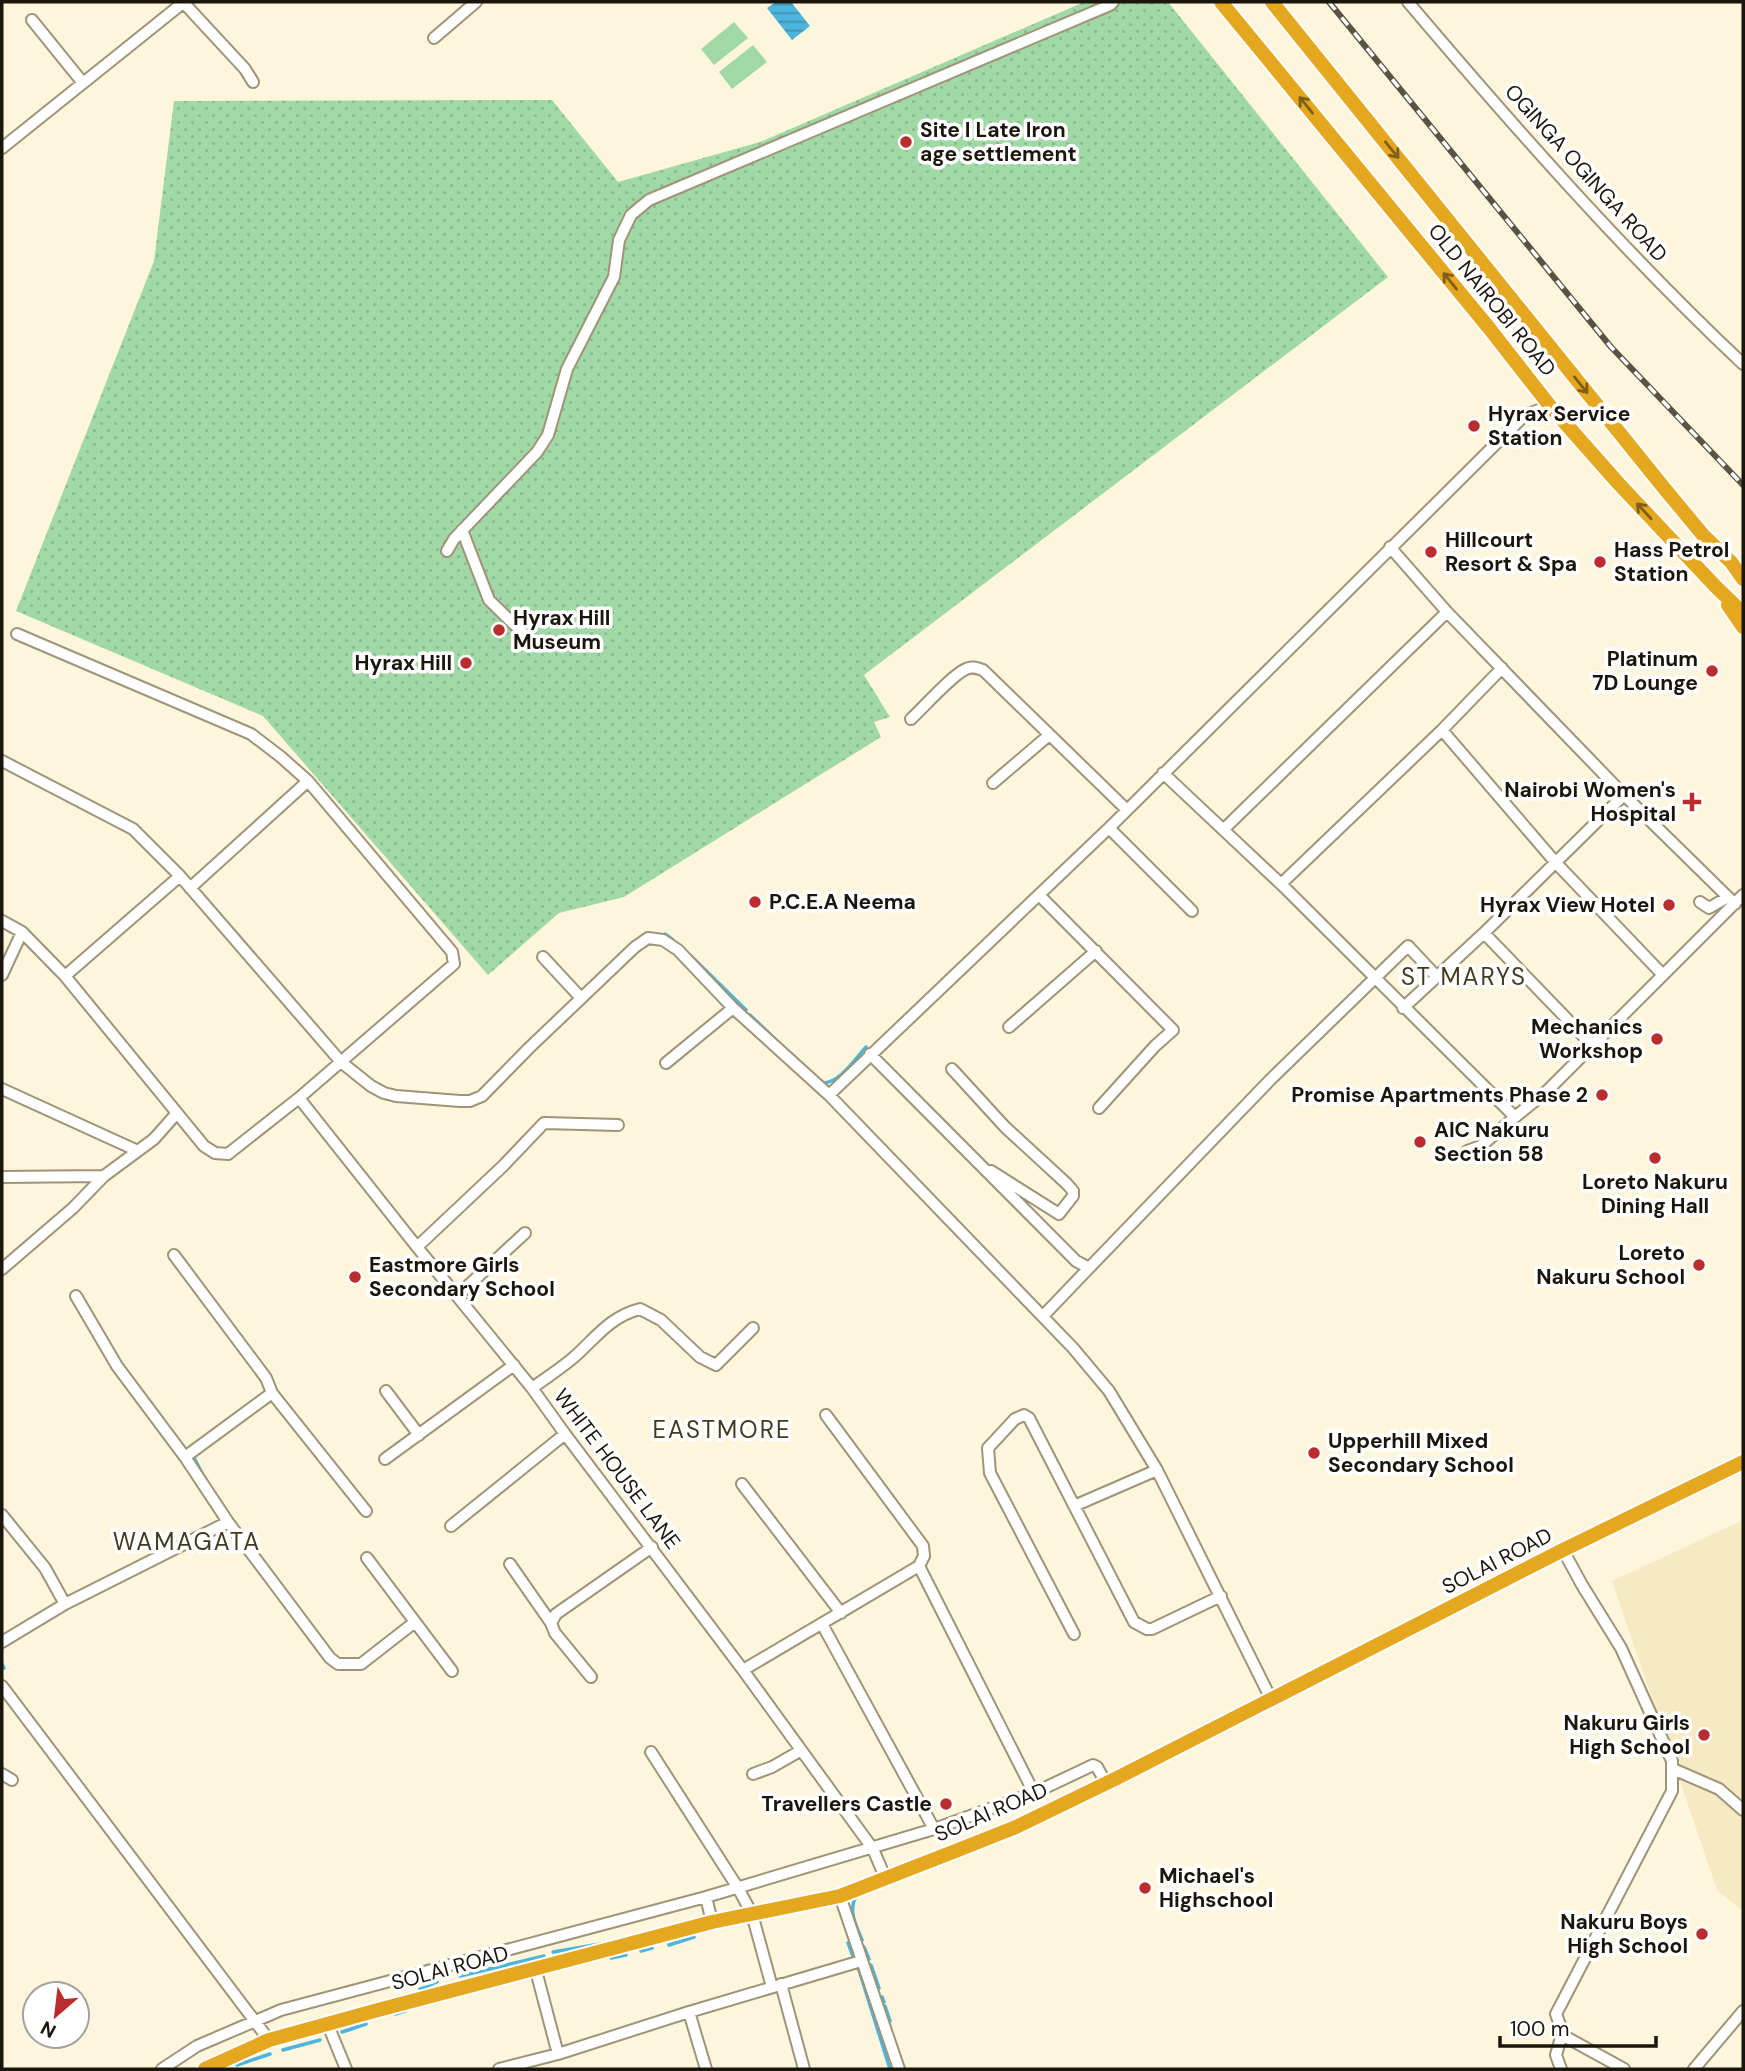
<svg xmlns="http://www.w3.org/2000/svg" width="1745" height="2071" viewBox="0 0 1745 2071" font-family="'DM Sans',sans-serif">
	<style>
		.built { fill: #f7eac3 }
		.park { fill: url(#park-dots) }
		.pitch { fill: #a1d9a6 }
		.water { fill: url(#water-rules) }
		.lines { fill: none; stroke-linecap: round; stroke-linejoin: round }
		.stream { stroke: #4db4dc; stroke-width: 3.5 }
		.minor-casing { stroke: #9f9478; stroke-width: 14 }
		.highway-casing { stroke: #fff; stroke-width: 18 }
		.minor { stroke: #fff; stroke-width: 10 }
		.highway { stroke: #e4a71f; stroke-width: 14 }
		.rail-casing { stroke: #585344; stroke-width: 6 }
		.rail { stroke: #fff; stroke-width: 3.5; stroke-dasharray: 10; stroke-linecap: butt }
		.oneway { stroke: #7f5e15 }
		.poi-dot { fill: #bb2c2f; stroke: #fff; stroke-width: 2.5 }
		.labels { text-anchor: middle; stroke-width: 7; stroke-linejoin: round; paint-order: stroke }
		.poi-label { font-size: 21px; font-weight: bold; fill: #1a160b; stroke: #fff; text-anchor: start }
		.street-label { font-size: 21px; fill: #1a160b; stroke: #fff }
		.quarter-label { font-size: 24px; letter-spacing: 2px; fill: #433a20; stroke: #fff }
	</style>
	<defs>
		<pattern id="park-dots" width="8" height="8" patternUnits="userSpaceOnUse" patternTransform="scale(1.75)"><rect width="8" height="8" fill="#a1d9a6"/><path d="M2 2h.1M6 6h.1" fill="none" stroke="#8aba8e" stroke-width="1.8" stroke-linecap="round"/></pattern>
		<pattern id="water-rules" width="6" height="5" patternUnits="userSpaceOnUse" patternTransform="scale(1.75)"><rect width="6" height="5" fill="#4db4dc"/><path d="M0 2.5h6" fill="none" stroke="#3f91b1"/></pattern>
	</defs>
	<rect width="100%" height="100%" fill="#fef5dd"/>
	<path class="built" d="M 1743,1520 L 1743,1911 L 1717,1890 L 1612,1581 Z"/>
	<path class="park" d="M 1084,2 L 1168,2 L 1388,277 L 864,675 L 890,717 L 874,722 L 881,737 L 624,897 L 559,913 L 488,975 L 263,716 L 16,611 L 154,261 L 174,101 L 552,100 L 618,182 L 760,142 Z"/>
	<path class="pitch" d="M 734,22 L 748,38 L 714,65 L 701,49 Z
		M 753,45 L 767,62 L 732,89 L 719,72 Z"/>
	<path class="water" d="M 776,2 L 791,2 L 810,26 L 792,40 L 767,8 Z"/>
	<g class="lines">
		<path class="stream" d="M 665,934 L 673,940
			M 691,956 L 746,1010
			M 750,1015 L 776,1040
			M 822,1083 C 839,1084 855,1059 866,1047
			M 193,1456 L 202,1473
			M 2,1664 L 4,1668
			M 856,1896 C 848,1911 856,1925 862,1940
			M 848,1943 L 854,1959
			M 669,1945 L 694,1937
			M 864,1947 L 869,1959
			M 641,1951 L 652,1948
			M 553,1952 L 606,1943
			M 611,1958 L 626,1955
			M 871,1965 L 879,1988
			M 859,1970 L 890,2069
			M 460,1976 L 544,1956
			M 420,1989 L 437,1982
			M 882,1997 L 884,2002
			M 885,2006 L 890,2021
			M 395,2014 L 405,2011
			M 342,2032 L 366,2024
			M 283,2050 L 320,2040
			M 237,2065 L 270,2054
			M 226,2069 L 229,2068"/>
		<g class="minor-casing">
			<path id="minor" d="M 183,2 L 245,69 L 253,82
				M 1408,2 C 1514,127 1624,252 1743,364
				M 32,20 L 83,83
				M 434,38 L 476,2
				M 2,148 L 184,2
				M 462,530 L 489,600 L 525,635
				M 1390,547 L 1447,612 L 1624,795 L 1735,904
				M 447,551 L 454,539 L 537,452 L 548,435 L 567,369 L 614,277 L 619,240 L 631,215 L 649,200 L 1110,5 L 1113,2
				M 911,719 C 924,707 952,675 966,669 C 972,666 977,668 983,670 L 1127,810
				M 1442,730 L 1556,863 L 1663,975
				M 2,761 L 133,829 L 180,876 L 341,1062 L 371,1086 L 384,1093 L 396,1096 L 460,1101 L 470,1101 L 482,1096 L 529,1048 L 635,947 L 648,938 L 663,940 L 678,950 L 733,1008 L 829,1095 L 1073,1348 L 1109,1391 L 1157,1470 L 1272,1701
				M 1163,773 L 1281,884 L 1515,1117 L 1547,1091 L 1743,895
				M 993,783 L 1048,736
				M 1109,828 L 1192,911
				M 1224,829 L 1447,612
				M 1281,884 L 1442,730 L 1502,668
				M 190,888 L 308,781
				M 1040,896 L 1173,1030 L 1155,1046 L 1099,1108
				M 1700,902 L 1709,908 L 1728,897
				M 2,921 L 22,932 L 65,976 L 204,1146 L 215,1153 L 228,1154 L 299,1098 L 454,964 L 452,952 L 308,781 L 281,757 L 251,734 L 17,634
				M 1484,933 L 1592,1045
				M 543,957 L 581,998
				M 2,975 L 22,932
				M 65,976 L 180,876
				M 1403,1008 L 1484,933 L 1624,795
				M 1009,1027 L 1096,951
				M 870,1054 L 1076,1261 L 1089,1268 L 1270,1080 L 1408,946 L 1436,976
				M 666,1063 L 733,1008
				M 952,1069 L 1005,1127 L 1067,1184 L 1073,1191 L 1073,1196 L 1059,1214 L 991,1171
				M 2,1089 L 138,1151
				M 829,1095 L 1109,828 L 1525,415 L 1550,406
				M 299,1098 L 417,1247 L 532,1388 L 565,1434 L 743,1670 L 873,1849 L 885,1877
				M 1467,1151 L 1481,1146 L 1515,1117
				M 2,1177 L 104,1176
				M 417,1247 L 503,1166 L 544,1123 L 618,1125
				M 174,1255 L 266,1378 L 272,1393 L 185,1457
				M 2,1269 L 73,1208 L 104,1176 L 154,1139 L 177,1113
				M 76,1296 L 117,1366 L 185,1457 L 228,1522 L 330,1658 L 338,1664 L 361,1664 L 415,1622
				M 457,1296 L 525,1233
				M 1043,1316 L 1089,1268
				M 532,1388 C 546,1378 560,1369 573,1358 C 596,1338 609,1317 640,1309 L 661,1320 L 700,1357 L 716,1365 L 753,1328
				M 386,1391 L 419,1435
				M 272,1393 L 366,1511
				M 385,1459 L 514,1365
				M 742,1484 L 841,1613
				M 1074,1506 L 1157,1470
				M 2,1515 L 45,1568 L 65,1604
				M 451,1526 L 565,1434
				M 1563,1550 L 1582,1585 L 1621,1648 L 1672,1761 L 1672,1791 L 1556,2014 L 1564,2036 L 1624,2069
				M 367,1558 L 452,1671
				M 510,1564 L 551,1623
				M 919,1566 L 1034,1793
				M 822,1624 L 934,1829
				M 1074,1634 L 990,1473 L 988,1448 L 1015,1419 L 1024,1415 L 1029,1418 L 1134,1622 L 1147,1629 L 1152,1629 L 1221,1596
				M 2,1642 L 65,1604 L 228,1522
				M 743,1670 L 919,1566 L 924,1556 L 923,1546 L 826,1415
				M 591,1677 L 555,1633 L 551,1623 L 556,1614 L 652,1547
				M 2,1686 L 269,2040
				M 651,1752 L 738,1888 L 752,1914 L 772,1987
				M 1673,1769 L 1719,1789 L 1743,1810
				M 2,1774 L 12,1780
				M 753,1774 L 772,1767 L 800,1751
				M 840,1896 L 899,2069
				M 712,1922 L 706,1897 L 934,1829 L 1034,1793 L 1093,1765 L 1097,1767 L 1106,1783
				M 535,1967 L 558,2054
				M 781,1984 L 804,2069
				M 328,2025 L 346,2069
				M 162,2069 L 197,2046 L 281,2010 L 706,1897
				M 499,2069 L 558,2054 L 689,2012
				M 706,2069 L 689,2012 L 861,1961
				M 1561,2069 L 1556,2055 L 1562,2034
				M 1694,2069 L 1743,2011"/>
		</g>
		<g class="highway-casing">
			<path id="highway" d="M 1221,2 L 1489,328 L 1550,406 L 1619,484 L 1716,587 L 1743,613
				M 1272,2 L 1664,488 L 1703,535 L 1731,562 L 1743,579
				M 1728,605 L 1743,627
				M 205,2069 L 269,2040 L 378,2010 L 712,1922 L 840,1896 L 958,1850 L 1016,1827 L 1117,1778 L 1563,1550 L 1743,1462"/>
		</g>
		<use href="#minor" class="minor"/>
		<use href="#highway" class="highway"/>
		<g class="rail-casing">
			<path id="rail" d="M 1329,2 L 1611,347 L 1743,485"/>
		</g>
		<use href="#rail" class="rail"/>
	</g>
	<defs><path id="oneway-shaft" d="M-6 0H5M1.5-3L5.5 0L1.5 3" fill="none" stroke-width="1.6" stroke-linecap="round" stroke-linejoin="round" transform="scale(1.75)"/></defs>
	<g class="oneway">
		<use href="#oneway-shaft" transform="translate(1306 105) rotate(-129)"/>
		<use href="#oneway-shaft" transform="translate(1392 150) rotate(51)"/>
		<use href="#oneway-shaft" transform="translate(1450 281) rotate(-129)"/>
		<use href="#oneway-shaft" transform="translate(1581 385) rotate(51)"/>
		<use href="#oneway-shaft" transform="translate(1644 511) rotate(-133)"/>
	</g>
	<g class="poi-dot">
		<circle cx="906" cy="142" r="7"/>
		<circle cx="1474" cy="426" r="7"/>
		<circle cx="1431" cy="552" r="7"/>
		<circle cx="1600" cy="562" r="7"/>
		<circle cx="499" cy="630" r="7"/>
		<circle cx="466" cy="663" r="7"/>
		<circle cx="1712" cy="671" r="7"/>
		<path d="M1688.5 791.5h7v7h7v7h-7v7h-7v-7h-7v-7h7z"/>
		<circle cx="755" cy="902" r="7"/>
		<circle cx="1669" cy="905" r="7"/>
		<circle cx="1657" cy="1039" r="7"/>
		<circle cx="1602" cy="1095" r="7"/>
		<circle cx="1420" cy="1142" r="7"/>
		<circle cx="1655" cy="1158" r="7"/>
		<circle cx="1699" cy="1265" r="7"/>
		<circle cx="355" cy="1277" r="7"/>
		<circle cx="1314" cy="1453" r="7"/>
		<circle cx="1704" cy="1735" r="7"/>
		<circle cx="946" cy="1804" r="7"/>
		<circle cx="1145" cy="1888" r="7"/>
		<circle cx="1702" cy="1934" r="7"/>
	</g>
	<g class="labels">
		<g class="poi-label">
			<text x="920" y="137">Site I Late Iron<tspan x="920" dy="24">age settlement</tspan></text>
			<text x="1488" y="421">Hyrax Service<tspan x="1488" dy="24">Station</tspan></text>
			<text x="1445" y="547">Hillcourt<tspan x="1445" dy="24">Resort &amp; Spa</tspan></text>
			<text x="1614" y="557">Hass Petrol<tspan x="1614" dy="24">Station</tspan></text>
			<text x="513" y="625">Hyrax Hill<tspan x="513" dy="24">Museum</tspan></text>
			<text x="1698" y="666" text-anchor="end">Platinum<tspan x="1698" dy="24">7D Lounge</tspan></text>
			<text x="452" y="670" text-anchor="end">Hyrax Hill</text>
			<text x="1676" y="797" text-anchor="end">Nairobi Women's<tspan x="1676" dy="24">Hospital</tspan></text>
			<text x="769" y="909">P.C.E.A Neema</text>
			<text x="1655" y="912" text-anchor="end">Hyrax View Hotel</text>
			<text x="1643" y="1034" text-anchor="end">Mechanics<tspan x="1643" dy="24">Workshop</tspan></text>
			<text x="1588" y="1102" text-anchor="end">Promise Apartments Phase 2</text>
			<text x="1434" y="1137">AIC Nakuru<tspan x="1434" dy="24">Section 58</tspan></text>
			<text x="1655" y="1189" text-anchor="middle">Loreto Nakuru<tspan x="1655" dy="24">Dining Hall</tspan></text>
			<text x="1685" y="1260" text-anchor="end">Loreto<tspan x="1685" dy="24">Nakuru School</tspan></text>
			<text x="369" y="1272">Eastmore Girls<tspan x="369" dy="24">Secondary School</tspan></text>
			<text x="1328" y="1448">Upperhill Mixed<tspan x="1328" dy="24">Secondary School</tspan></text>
			<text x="1690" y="1730" text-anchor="end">Nakuru Girls<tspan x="1690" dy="24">High School</tspan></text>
			<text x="932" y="1811" text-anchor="end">Travellers Castle</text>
			<text x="1159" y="1883">Michael's<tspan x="1159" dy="24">Highschool</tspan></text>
			<text x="1688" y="1929" text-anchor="end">Nakuru Boys<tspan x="1688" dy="24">High School</tspan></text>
		</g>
		<g class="street-label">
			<text transform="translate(1586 173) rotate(48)" y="7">OGINGA OGINGA ROAD</text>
			<text transform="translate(1492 300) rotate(51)" y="7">OLD NAIROBI ROAD</text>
			<text transform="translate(617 1469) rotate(53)" y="7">WHITE HOUSE LANE</text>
			<text transform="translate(1497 1561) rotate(-27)" y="7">SOLAI ROAD</text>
			<text transform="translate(991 1812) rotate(-23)" y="7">SOLAI ROAD</text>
			<text transform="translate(450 1968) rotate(-15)" y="7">SOLAI ROAD</text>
		</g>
		<g class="quarter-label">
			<text x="1464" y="985">ST MARYS</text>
			<text x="722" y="1438">EASTMORE</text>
			<text x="187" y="1550">WAMAGATA</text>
		</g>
	</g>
	<rect width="1745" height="2071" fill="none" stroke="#1a160b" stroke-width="7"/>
	<g transform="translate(56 2015) rotate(208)"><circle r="33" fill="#ffffff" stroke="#a3a29d" stroke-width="2"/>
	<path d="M0-5L12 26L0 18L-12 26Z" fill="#bb2c2f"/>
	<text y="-10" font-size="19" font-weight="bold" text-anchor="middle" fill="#1a160b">N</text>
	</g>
	<path d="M1500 2036v10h156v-10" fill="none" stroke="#1a160b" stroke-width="3.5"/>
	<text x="1510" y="2036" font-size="21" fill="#1a160b" stroke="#ffffff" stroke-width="5" paint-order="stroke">100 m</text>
</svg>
